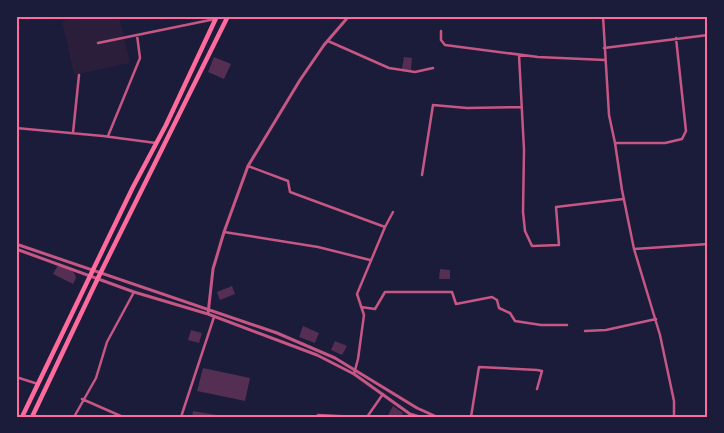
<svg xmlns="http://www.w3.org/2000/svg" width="724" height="433" viewBox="0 0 724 433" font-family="Arial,sans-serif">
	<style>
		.green { fill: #2a1e3b }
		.building { fill: #542f53 }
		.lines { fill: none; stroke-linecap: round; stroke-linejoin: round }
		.minor { stroke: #c65784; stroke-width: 2.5 }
		.tertiary { stroke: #c65784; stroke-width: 3 }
		.trunk { stroke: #ff6b9d; stroke-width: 4.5 }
		.neatline { fill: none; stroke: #ff6b9d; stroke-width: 2 }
	</style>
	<rect width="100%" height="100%" fill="#1b1b3a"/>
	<path class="green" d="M 85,16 L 119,16 L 130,63 L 74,75 L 62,21 Z"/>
	<path class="building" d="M 214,57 L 231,64 L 224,79 L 208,72 Z
		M 404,57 L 412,58 L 411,70 L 402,69 Z
		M 58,265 L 72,271 L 75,274 L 76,278 L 73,284 L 53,274 Z
		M 440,269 L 450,270 L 450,279 L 439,279 Z
		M 232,286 L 235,294 L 220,300 L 217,292 Z
		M 303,326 L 319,333 L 315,343 L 299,337 Z
		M 191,330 L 202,333 L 199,343 L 188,340 Z
		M 335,341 L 347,346 L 342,355 L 331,350 Z
		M 203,368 L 250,378 L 245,401 L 197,391 Z
		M 393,406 L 403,413 L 401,417 L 391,417 L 388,415 Z
		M 193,411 L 217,415 L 216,417 L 192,417 Z"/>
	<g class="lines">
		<path class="minor" d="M 603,16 L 609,115 L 615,143 L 622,190 L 634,249 L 660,335 L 674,401 L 674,417
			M 441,31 L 441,40 L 445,45 L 538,57 L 605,60
			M 328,41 L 389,68 L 415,72 L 433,68
			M 98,43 L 215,19
			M 604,48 L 708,35
			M 519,55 L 524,150 L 523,212 L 525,231 L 532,246 L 559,245 L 556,207 L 623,199
			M 16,128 L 103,136 L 156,143
			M 73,133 L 79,75
			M 108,136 L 140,58 L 137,35
			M 615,143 L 665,143 L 682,139 L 686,131 L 676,38
			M 248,166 L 288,181 L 290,192 L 385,227 L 357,294 L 364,315 L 358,359 L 354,374
			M 422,175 L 433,105 L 467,108 L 521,107
			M 385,227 L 393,212
			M 224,232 L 318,247 L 370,260
			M 634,249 L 708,244
			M 361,307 L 375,309 L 385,292 L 452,292 L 456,304 L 492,297 L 497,300 L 499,308 L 510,313 L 515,321 L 541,325 L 567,325
			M 585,331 L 606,330 L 656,319
			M 16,377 L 38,384
			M 82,399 L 123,417
			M 318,415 L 357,417
			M 74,417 L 96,378 L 107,342 L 134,292
			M 181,417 L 214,317
			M 367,417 L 383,394
			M 471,417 L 479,367 L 537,370 L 542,371 L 537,389"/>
		<path class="tertiary" d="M 16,244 L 277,333 L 335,358 L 417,408 L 437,417
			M 16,249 L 134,292 L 208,314 L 317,355 L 354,374 L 410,414 L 420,417
			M 208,314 L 213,269 L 224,232 L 248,166 L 300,80 L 324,45 L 349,16"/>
		<path class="trunk" d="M 22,417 L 133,187 L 166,125 L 217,16
			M 32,417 L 98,278 L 228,16"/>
	</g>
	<rect width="724" height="433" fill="none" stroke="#1b1b3a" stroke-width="35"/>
	<rect x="18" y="18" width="688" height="398" class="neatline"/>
</svg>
